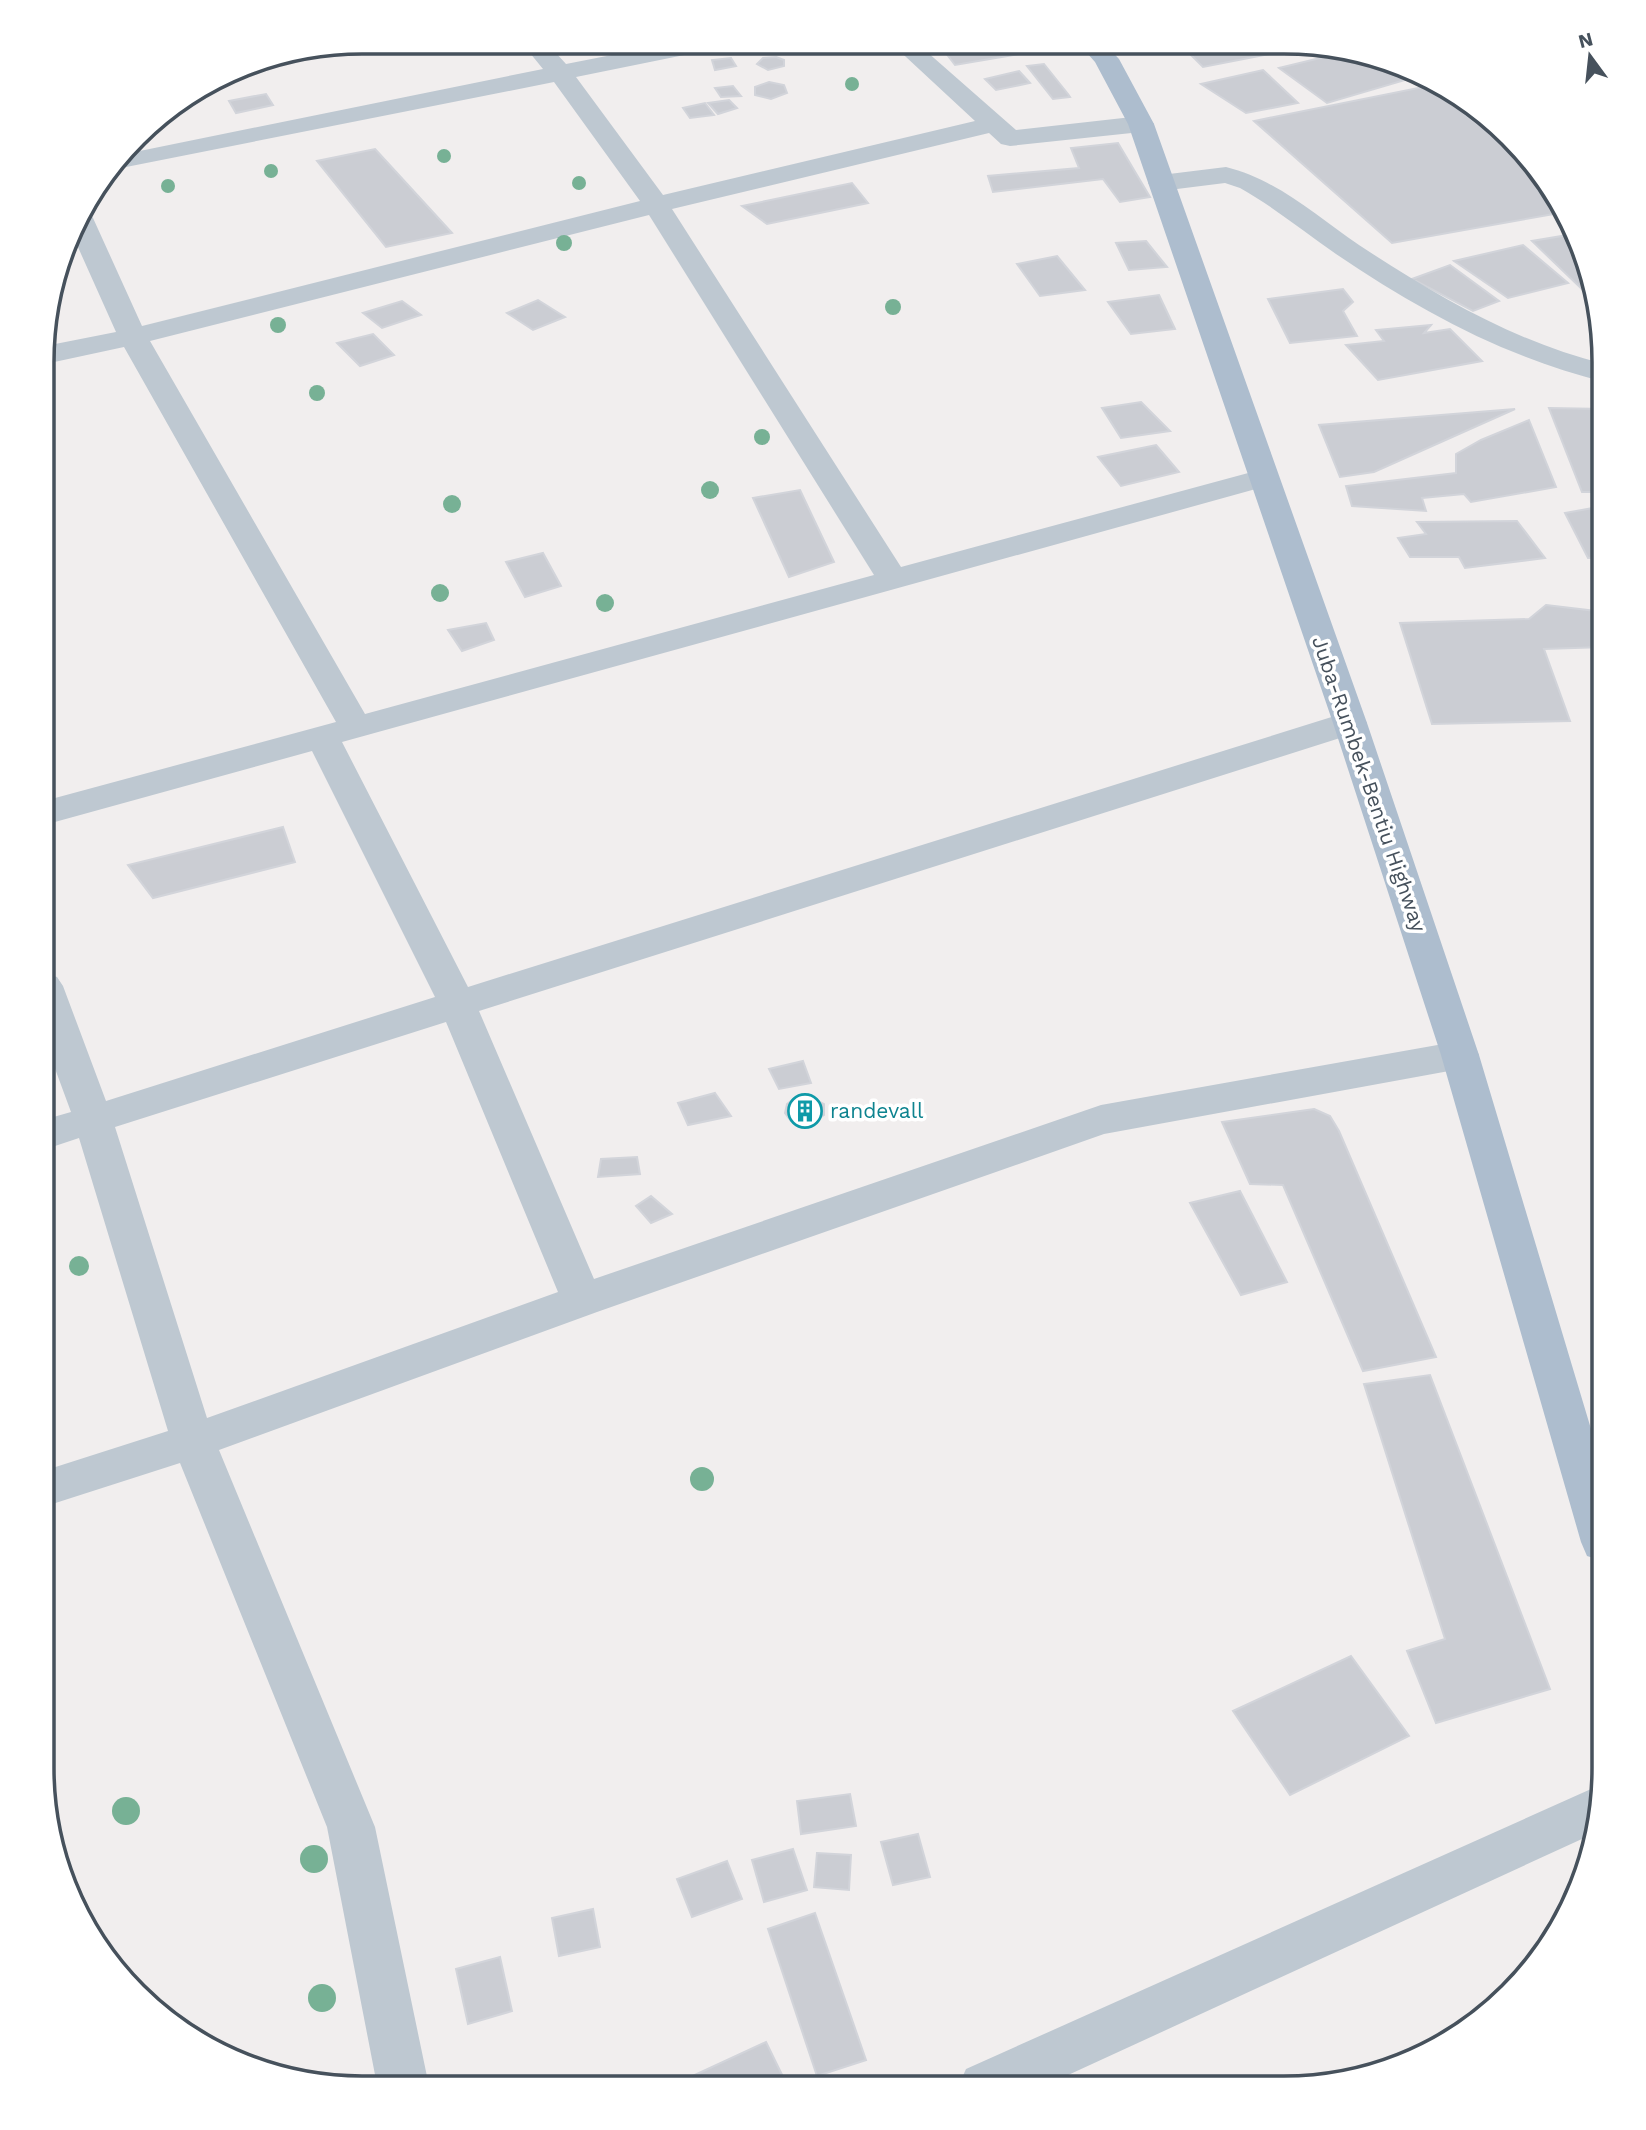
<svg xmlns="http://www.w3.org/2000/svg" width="1646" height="2130" viewBox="0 0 1646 2130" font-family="'Work Sans',sans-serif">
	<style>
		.building { fill: #cbcdd3; stroke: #d2d4da; stroke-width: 2 }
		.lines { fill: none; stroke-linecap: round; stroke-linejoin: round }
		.street { fill: #bec8d1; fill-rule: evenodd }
		.primary { fill: #adbdce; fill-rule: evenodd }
		.tree { fill: #77b195 }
		.labels { text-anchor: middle; stroke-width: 7; stroke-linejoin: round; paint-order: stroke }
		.street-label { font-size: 21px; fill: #46515c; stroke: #fff }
		.culture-label { font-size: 21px; fill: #0d838f; stroke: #fff; text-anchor: start }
		.rim { fill: none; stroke: #46515c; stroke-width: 3.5 }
	</style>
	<rect width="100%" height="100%" fill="#f1eeee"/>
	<path class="building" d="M 939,44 L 1023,44 L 1031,52 L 955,65 Z
		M 1180,44 L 1265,45 L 1274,53 L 1203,67 Z
		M 1349,51 L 1406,66 L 1422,75 L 1327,103 L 1279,68 Z
		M 776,57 L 784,60 L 784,66 L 768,70 L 757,64 L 763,58 Z
		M 731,58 L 736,66 L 715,70 L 712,60 Z
		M 1044,64 L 1068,94 L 1070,97 L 1053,99 L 1027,66 Z
		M 1263,70 L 1298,103 L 1246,113 L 1201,84 Z
		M 1019,71 L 1030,83 L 996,90 L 985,79 Z
		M 769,82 L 784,85 L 787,93 L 771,99 L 755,95 L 755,87 Z
		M 733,86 L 741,96 L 721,97 L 715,88 Z
		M 1428,86 L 1515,153 L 1565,212 L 1392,243 L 1254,121 Z
		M 266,94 L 273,105 L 236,113 L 229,101 Z
		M 729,100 L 737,108 L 718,114 L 708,103 Z
		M 705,103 L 714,115 L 690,118 L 683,108 Z
		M 1118,143 L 1150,197 L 1120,202 L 1103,179 L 993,192 L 988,176 L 1079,168 L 1071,148 Z
		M 375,149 L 452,233 L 386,247 L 317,161 Z
		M 852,183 L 868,203 L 767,224 L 742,206 Z
		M 1574,234 L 1589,296 L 1532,241 Z
		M 1146,241 L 1167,267 L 1129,270 L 1116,243 Z
		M 1523,245 L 1568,283 L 1508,298 L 1454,261 Z
		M 1057,256 L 1085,290 L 1040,296 L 1017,264 Z
		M 1450,265 L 1499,301 L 1473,311 L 1412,279 Z
		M 1343,289 L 1353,302 L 1343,311 L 1357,336 L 1290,343 L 1268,299 Z
		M 1159,295 L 1175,329 L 1131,334 L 1108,302 Z
		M 538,300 L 565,317 L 533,330 L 507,313 Z
		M 402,301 L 421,315 L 382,328 L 363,313 Z
		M 1431,325 L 1424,333 L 1450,329 L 1482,361 L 1378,380 L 1346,345 L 1384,341 L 1376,330 Z
		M 373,334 L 394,355 L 360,366 L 337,343 Z
		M 1141,402 L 1170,431 L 1121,438 L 1102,408 Z
		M 1549,408 L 1604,409 L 1604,433 L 1600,433 L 1604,442 L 1604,492 L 1582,492 Z
		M 1515,409 L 1374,472 L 1340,477 L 1319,425 Z
		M 1529,420 L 1556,487 L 1471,502 L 1464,494 L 1422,498 L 1426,511 L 1352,506 L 1346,486 L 1456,473 L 1456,454 L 1481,440 Z
		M 1156,445 L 1179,472 L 1121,486 L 1098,457 Z
		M 800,490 L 834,562 L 789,577 L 753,498 Z
		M 1604,506 L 1604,557 L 1588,558 L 1565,513 Z
		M 1517,521 L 1545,558 L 1465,568 L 1459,557 L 1410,557 L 1398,538 L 1426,534 L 1417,522 Z
		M 543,553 L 561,586 L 525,597 L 506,562 Z
		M 1546,605 L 1604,612 L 1604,647 L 1544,649 L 1570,721 L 1432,724 L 1400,623 L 1529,619 Z
		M 486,623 L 494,640 L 462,651 L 448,630 Z
		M 283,827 L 295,862 L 153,898 L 128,865 Z
		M 803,1061 L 811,1083 L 779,1089 L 769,1069 Z
		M 715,1093 L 731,1116 L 688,1125 L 678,1103 Z
		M 808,1096 L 824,1104 L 824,1115 L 810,1124 L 791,1121 L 785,1113 L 787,1104 L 796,1097 Z
		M 1314,1109 L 1330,1116 L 1339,1131 L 1436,1357 L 1363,1371 L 1283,1185 L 1250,1184 L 1222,1122 Z
		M 637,1157 L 640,1174 L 598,1177 L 601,1159 Z
		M 1240,1191 L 1287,1282 L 1241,1295 L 1190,1203 Z
		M 651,1196 L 672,1214 L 651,1223 L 636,1206 Z
		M 1430,1375 L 1550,1689 L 1436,1723 L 1407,1651 L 1445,1639 L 1364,1384 Z
		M 1351,1656 L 1409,1736 L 1290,1795 L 1233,1711 Z
		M 850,1794 L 856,1826 L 801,1834 L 797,1801 Z
		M 918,1834 L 930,1877 L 893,1885 L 881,1842 Z
		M 793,1849 L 807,1890 L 764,1902 L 752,1860 Z
		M 817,1853 L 851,1855 L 849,1890 L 814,1887 Z
		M 727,1861 L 742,1899 L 692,1917 L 677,1879 Z
		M 593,1909 L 600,1947 L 559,1956 L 552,1918 Z
		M 815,1913 L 866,2060 L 817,2076 L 768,1929 Z
		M 500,1957 L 512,2011 L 468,2024 L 456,1969 Z
		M 766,2042 L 787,2085 L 784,2087 L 671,2086 Z
		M 534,2077 L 536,2086 L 508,2086 Z"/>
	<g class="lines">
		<path class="street" d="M 521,42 L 547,43 L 566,64 L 673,43 L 721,43 L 718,48 L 709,50 L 576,77 L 663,195 L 975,121 L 892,44 L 918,44 L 1016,130 L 1141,116 L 1150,119 L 1154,124 L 1150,129 L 1141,132 L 1010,146 L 1001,144 L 989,133 L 672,209 L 901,567 L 1263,469 L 1274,472 L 1278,478 L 1274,484 L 342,742 L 468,987 L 1338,715 L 1350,712 L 1362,715 L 1367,723 L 1362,731 L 479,1011 L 594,1279 L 1101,1105 L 1460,1041 L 1474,1045 L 1479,1055 L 1474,1065 L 1460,1069 L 1104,1134 L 597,1312 L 219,1450 L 375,1827 L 429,2086 L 377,2085 L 327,1827 L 180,1463 L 43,1507 L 43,1471 L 168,1431 L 79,1138 L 43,1150 L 43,1120 L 71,1112 L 43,1036 L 44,973 L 57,977 L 63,986 L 106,1101 L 435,997 L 312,751 L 44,825 L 44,801 L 336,722 L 124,347 L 45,364 L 45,346 L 116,332 L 73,236 L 82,211 L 89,212 L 93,218 L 142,326 L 640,201 L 554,82 L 111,170 L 125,154 L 543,69 ZM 649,215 L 874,575 L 365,714 L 150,341 ZM 446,1022 L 558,1292 L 207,1418 L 115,1127 Z
			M 1226,167 C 1278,180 1316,216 1359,245 C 1435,295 1515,342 1604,364 L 1604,382 C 1505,357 1420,311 1336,254 C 1304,232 1274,207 1240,188 L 1225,183 L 1161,191 L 1152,189 L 1148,183 L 1152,177 L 1161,175 Z
			M 1600,1785 L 1603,1790 L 1595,1833 L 1042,2087 L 958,2087 L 966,2069 Z"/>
		<path class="primary" d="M 1079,44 L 1105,44 L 1119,59 L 1154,124 L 1367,723 L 1479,1055 L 1603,1469 L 1603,1561 L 1587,1556 L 1581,1542 L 1441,1055 L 1333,723 L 1128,124 L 1095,62 Z"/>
	</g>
	<g class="tree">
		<circle cx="852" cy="84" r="7"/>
		<circle cx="444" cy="156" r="7"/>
		<circle cx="271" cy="171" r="7"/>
		<circle cx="579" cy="183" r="7"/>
		<circle cx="168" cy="186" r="7"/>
		<circle cx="564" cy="243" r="8"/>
		<circle cx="893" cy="307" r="8"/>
		<circle cx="278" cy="325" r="8"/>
		<circle cx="317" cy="393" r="8"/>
		<circle cx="762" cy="437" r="8"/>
		<circle cx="710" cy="490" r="9"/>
		<circle cx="452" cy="504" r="9"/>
		<circle cx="440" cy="593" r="9"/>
		<circle cx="605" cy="603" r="9"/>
		<circle cx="79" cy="1266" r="10"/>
		<circle cx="702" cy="1479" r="12"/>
		<circle cx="126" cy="1811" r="14"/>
		<circle cx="314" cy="1859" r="14"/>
		<circle cx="322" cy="1998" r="14"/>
	</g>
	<defs>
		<g id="building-ring" transform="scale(1.75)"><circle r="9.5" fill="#fff" stroke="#0f9aa8" stroke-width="1.5"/><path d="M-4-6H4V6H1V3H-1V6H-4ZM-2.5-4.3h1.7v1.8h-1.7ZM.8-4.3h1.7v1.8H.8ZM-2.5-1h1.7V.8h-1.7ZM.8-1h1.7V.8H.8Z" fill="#0f9aa8"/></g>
	</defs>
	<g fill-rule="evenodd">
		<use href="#building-ring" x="805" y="1111"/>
	</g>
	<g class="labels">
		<g class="street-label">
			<text transform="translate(1369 784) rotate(71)" y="7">Juba-Rumbek-Bentiu Highway</text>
		</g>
		<g class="culture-label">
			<text x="830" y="1118">randevall</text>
		</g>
	</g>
	<path d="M0 0H1646V2130H0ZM362 54H1284A308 308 0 0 1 1592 362V1768A308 308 0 0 1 1284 2076H362A308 308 0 0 1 54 1768V362A308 308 0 0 1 362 54Z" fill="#fff" fill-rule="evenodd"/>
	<path class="rim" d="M362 54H1284A308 308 0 0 1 1592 362V1768A308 308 0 0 1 1284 2076H362A308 308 0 0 1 54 1768V362A308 308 0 0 1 362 54Z"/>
	<g transform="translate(1590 56) rotate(345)" stroke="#ffffff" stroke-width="5" paint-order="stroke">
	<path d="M0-5L12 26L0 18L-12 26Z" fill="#46515c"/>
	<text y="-10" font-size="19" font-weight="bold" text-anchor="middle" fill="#46515c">N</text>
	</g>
</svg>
